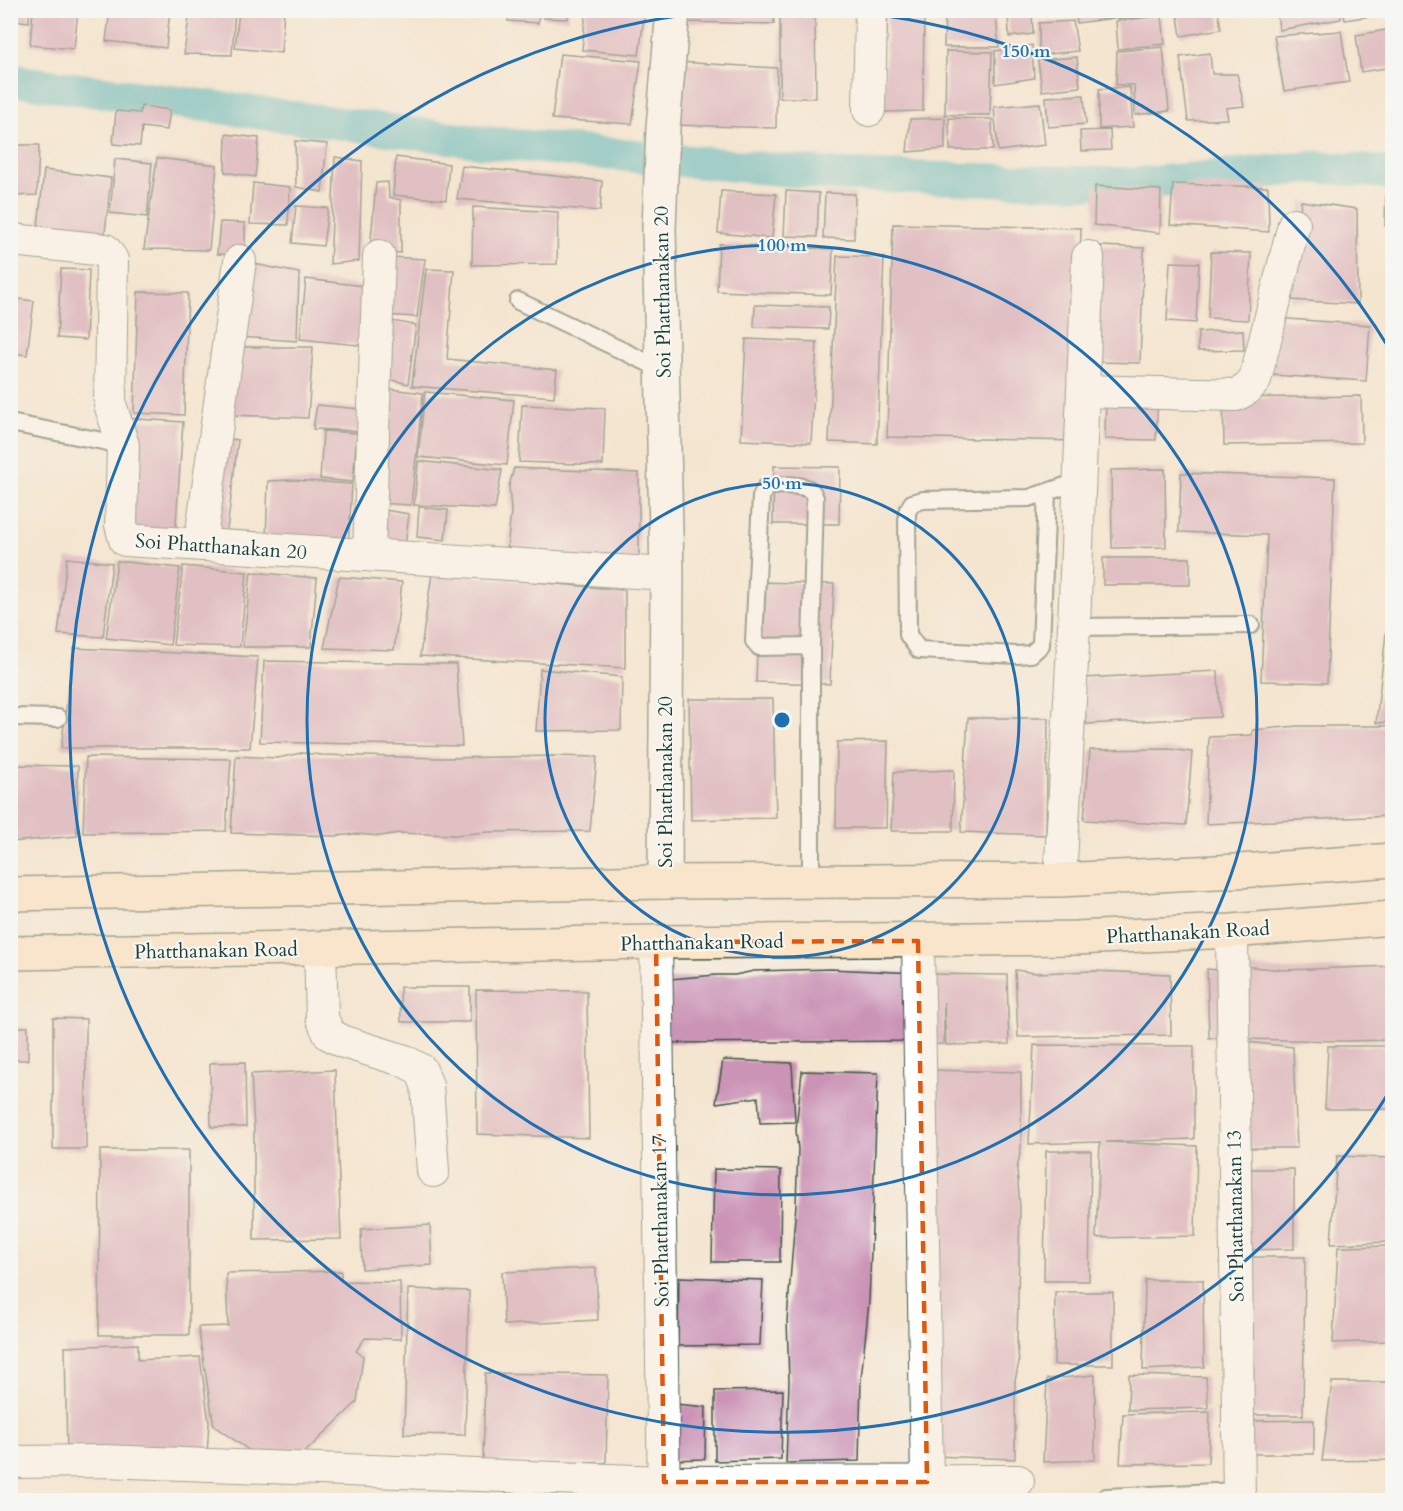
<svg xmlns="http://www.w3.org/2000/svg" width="1403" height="1511" viewBox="0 0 1403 1511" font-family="Cardo,serif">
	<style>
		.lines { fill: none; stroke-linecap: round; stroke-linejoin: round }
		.canal { stroke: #42b1bc; stroke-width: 33 }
		.building { fill: #cb93b5 }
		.service-casing { stroke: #3f564b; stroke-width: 20 }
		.minor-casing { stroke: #3f564b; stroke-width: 34 }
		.tertiary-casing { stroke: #3f564b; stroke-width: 36 }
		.secondary-casing { stroke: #3f564b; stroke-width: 36 }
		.service { stroke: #fff; stroke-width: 16 }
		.minor { stroke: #fff; stroke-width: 32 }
		.tertiary { stroke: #fff; stroke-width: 33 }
		.secondary { stroke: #fde5c5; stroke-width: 33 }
		.marked { fill: none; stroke: #de580e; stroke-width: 4.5; stroke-dasharray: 12 8; stroke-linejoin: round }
		.ring { fill: none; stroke: #1f6fb2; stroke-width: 3 }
		.labels { text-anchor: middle; stroke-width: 4.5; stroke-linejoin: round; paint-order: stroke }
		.street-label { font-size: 20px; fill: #1f3d34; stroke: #f6f6f2 }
		.centre { fill: #1f6fb2; stroke: #f6f6f2; stroke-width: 3 }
		.ring-label { font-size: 18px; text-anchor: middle; font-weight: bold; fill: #1f6fb2; stroke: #f6f6f2; stroke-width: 4.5; stroke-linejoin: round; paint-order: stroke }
	</style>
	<rect width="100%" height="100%" fill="#f6f6f2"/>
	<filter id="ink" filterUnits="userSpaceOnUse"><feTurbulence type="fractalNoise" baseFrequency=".0167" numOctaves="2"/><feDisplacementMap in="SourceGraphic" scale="12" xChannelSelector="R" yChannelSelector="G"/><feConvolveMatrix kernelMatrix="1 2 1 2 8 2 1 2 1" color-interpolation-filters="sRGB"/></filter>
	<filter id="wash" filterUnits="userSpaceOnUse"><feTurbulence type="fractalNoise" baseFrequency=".008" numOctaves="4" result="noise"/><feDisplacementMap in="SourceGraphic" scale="24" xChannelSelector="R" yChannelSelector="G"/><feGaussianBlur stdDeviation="1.35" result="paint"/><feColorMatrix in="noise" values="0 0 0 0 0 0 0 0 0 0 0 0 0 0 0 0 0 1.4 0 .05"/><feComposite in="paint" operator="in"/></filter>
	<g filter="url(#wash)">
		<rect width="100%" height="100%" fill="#f4e5d0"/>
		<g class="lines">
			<path class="canal" d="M 10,80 L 480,142 L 837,175 L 1134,184 L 1317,167 L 1392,173"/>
		</g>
		<g id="blocks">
			<path class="building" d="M 10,10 L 29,10 L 29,22 L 10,20 Z
				M 33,10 L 78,10 L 74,49 L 30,45 Z
				M 110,10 L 170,10 L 166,48 L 106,41 Z
				M 190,10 L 235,10 L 232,55 L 184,54 Z
				M 239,10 L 284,10 L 281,53 L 235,48 Z
				M 510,10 L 539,10 L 538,23 L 508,21 Z
				M 544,10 L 569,10 L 568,19 L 543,18 Z
				M 586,10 L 645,10 L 639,55 L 582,50 Z
				M 687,10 L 774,10 L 774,24 L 686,22 Z
				M 780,10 L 815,10 L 816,98 L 780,98 Z
				M 888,10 L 924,10 L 923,111 L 883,112 Z
				M 945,10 L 978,10 L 978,15 L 996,17 L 999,47 L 944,47 Z
				M 1008,10 L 1032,10 L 1033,34 L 1009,37 Z
				M 1075,10 L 1113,10 L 1114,18 L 1077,23 Z
				M 1115,10 L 1160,10 L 1161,15 L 1117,19 Z
				M 1177,10 L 1218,10 L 1221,29 L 1181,36 Z
				M 1277,10 L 1340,10 L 1341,19 L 1279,30 Z
				M 1343,10 L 1392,10 L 1392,13 L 1345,20 Z
				M 1162,16 L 1165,44 L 1118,49 L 1116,21 Z
				M 1073,21 L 1078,51 L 1039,55 L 1039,23 Z
				M 1392,29 L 1392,67 L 1361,72 L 1356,35 Z
				M 1341,31 L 1349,82 L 1284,91 L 1274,36 Z
				M 1032,45 L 1034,78 L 995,84 L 995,51 Z
				M 1163,47 L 1169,111 L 1135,115 L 1134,85 L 1116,85 L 1117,51 Z
				M 946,51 L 992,52 L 990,115 L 945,115 Z
				M 1210,53 L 1212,74 L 1237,74 L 1244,106 L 1226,108 L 1228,119 L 1188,121 L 1180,57 Z
				M 560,54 L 641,61 L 632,124 L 552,119 Z
				M 1077,57 L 1080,87 L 1042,91 L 1038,60 Z
				M 679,62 L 777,68 L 776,128 L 675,125 Z
				M 1130,87 L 1133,127 L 1099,129 L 1099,89 Z
				M 1084,95 L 1086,124 L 1048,127 L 1046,97 Z
				M 1040,103 L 1045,145 L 998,151 L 994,107 Z
				M 141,106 L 170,110 L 167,130 L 142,127 L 140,146 L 113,144 L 116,111 L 140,113 Z
				M 945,118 L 945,149 L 907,152 L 910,119 Z
				M 949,118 L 992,119 L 993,150 L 950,150 Z
				M 1110,130 L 1111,150 L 1081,151 L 1080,131 Z
				M 226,134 L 259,138 L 255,177 L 225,172 Z
				M 295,141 L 327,144 L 322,192 L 296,187 Z
				M 10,145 L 39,145 L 37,195 L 10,196 Z
				M 335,157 L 362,161 L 359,261 L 330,264 Z
				M 396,157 L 449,164 L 446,200 L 393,195 Z
				M 157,158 L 217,165 L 209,250 L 144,249 Z
				M 115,159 L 152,163 L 147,217 L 110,213 Z
				M 462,166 L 602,181 L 600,211 L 457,199 Z
				M 44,170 L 111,178 L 104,242 L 37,236 Z
				M 388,182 L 389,197 L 401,200 L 401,253 L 370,250 L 376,183 Z
				M 253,183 L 290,187 L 288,225 L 250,224 Z
				M 1173,184 L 1268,187 L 1269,232 L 1170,225 Z
				M 1095,186 L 1161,190 L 1160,233 L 1094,225 Z
				M 1386,190 L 1392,190 L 1392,226 L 1385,226 Z
				M 721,191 L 776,194 L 772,238 L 718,233 Z
				M 786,191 L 819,193 L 817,237 L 784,236 Z
				M 825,193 L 855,194 L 854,239 L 823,238 Z
				M 1301,201 L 1357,209 L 1358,304 L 1290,300 Z
				M 296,206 L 328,208 L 323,246 L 292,243 Z
				M 473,207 L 558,212 L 557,264 L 472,265 Z
				M 220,222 L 245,223 L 245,255 L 217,254 Z
				M 893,224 L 1081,228 L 1075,441 L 887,437 Z
				M 719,244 L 833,249 L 831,295 L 717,291 Z
				M 1101,246 L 1144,248 L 1140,363 L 1097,362 Z
				M 1211,252 L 1251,253 L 1248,320 L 1208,318 Z
				M 837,256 L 884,257 L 877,444 L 829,442 Z
				M 389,257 L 425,259 L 417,317 L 382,315 Z
				M 245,262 L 299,273 L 297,341 L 238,337 Z
				M 1170,262 L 1199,263 L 1196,323 L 1167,321 Z
				M 61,269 L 89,270 L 86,340 L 57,338 Z
				M 426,269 L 454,270 L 447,359 L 557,370 L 554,397 L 412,386 Z
				M 306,279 L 372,287 L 367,346 L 300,339 Z
				M 138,292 L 188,293 L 184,415 L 134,413 Z
				M 10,298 L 34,301 L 27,355 L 10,353 Z
				M 755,305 L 829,307 L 828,329 L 754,327 Z
				M 1275,318 L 1370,325 L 1366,381 L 1271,375 Z
				M 385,320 L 416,325 L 408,384 L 380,377 Z
				M 1243,330 L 1244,350 L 1198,351 L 1198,332 Z
				M 746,339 L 817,342 L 811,443 L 741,440 Z
				M 237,347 L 313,347 L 308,418 L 231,415 Z
				M 390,389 L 423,393 L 411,505 L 378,503 Z
				M 425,392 L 514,400 L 507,465 L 418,457 Z
				M 1106,394 L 1158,395 L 1156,440 L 1105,439 Z
				M 1361,396 L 1362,443 L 1224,445 L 1223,398 Z
				M 317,405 L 360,409 L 358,431 L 313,429 Z
				M 522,405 L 605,408 L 603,465 L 519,462 Z
				M 122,418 L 183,422 L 175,538 L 114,534 Z
				M 323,431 L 357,433 L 353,482 L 320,479 Z
				M 207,436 L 238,440 L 226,538 L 195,534 Z
				M 418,461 L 502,470 L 495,509 L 414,505 Z
				M 774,466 L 840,467 L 839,524 L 773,524 Z
				M 514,468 L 639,473 L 639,569 L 506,560 L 511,511 L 509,486 Z
				M 1165,469 L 1166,547 L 1112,548 L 1111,470 Z
				M 1181,473 L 1335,478 L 1327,683 L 1261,681 L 1267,535 L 1179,532 Z
				M 293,480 L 352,484 L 348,548 L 266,541 L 268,481 Z
				M 419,507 L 448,510 L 445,540 L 417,537 Z
				M 378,509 L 409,514 L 405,546 L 373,544 Z
				M 67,558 L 112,563 L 103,637 L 58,634 Z
				M 1103,558 L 1190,558 L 1190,585 L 1103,585 Z
				M 117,561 L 180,568 L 170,645 L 106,638 Z
				M 183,566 L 247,572 L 240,647 L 173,645 Z
				M 251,572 L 317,578 L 311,647 L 243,647 Z
				M 432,573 L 625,590 L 625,668 L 420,656 Z
				M 339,577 L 402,582 L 394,650 L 324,648 Z
				M 759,582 L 834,584 L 830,684 L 756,682 Z
				M 1386,633 L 1392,633 L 1392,722 L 1376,723 Z
				M 74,648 L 258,657 L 250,748 L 61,748 Z
				M 264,661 L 456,664 L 462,746 L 260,742 Z
				M 540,669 L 622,677 L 621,730 L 536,731 Z
				M 1218,671 L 1220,717 L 1086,724 L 1083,678 Z
				M 689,699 L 773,699 L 776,818 L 691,820 Z
				M 968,718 L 1048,718 L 1046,835 L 961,832 Z
				M 1298,726 L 1392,726 L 1392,816 L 1206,824 L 1209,737 L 1252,735 L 1253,730 Z
				M 888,741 L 886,828 L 836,828 L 837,742 Z
				M 1170,749 L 1192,752 L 1186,825 L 1084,820 L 1090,750 Z
				M 301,753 L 322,755 L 441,758 L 554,756 L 597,757 L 590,831 L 488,832 L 454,835 L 399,833 L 381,836 L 356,834 L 336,836 L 231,833 L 236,756 L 278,758 Z
				M 86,757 L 231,759 L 226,831 L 83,833 Z
				M 10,765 L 78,766 L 77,836 L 10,842 Z
				M 954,770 L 953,831 L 891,831 L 894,772 Z
				M 1242,966 L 1285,970 L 1392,966 L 1392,1040 L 1342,1041 L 1242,1039 Z
				M 831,969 L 915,973 L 916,1041 L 660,1043 L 659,980 L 716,975 L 735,975 L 754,971 Z
				M 1207,969 L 1228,971 L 1226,1038 L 1209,1038 Z
				M 1015,970 L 1036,973 L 1093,971 L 1170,974 L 1171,1035 L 1018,1037 Z
				M 924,974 L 1007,975 L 1009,1044 L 946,1045 L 944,1002 L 944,1044 L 925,1045 Z
				M 400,987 L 470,987 L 470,1022 L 401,1022 Z
				M 476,990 L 587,991 L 589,1138 L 477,1134 Z
				M 53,1018 L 86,1019 L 86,1149 L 53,1149 Z
				M 10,1027 L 28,1027 L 28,1060 L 10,1060 Z
				M 1237,1041 L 1293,1047 L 1297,1148 L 1241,1148 Z
				M 1034,1045 L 1194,1046 L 1194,1139 L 1106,1142 L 1197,1146 L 1195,1236 L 1096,1238 L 1100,1142 L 1029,1144 Z
				M 1328,1046 L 1392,1046 L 1392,1109 L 1325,1109 Z
				M 723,1060 L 792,1063 L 795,1122 L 760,1123 L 758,1097 L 716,1103 Z
				M 245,1062 L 246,1127 L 211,1127 L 210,1063 Z
				M 335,1070 L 341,1239 L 254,1240 L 254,1129 L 251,1074 Z
				M 926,1070 L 1021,1072 L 1021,1148 L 1017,1169 L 1020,1208 L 1017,1343 L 1019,1362 L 1015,1381 L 1015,1459 L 932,1456 Z
				M 802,1071 L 878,1073 L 869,1302 L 861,1379 L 859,1461 L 786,1463 L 789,1381 L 787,1320 L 796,1204 L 798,1149 L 796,1130 Z
				M 100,1150 L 189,1150 L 189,1335 L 99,1335 Z
				M 1046,1151 L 1091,1151 L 1089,1281 L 1044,1281 Z
				M 1337,1156 L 1392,1158 L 1392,1242 L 1331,1244 Z
				M 714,1169 L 781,1170 L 780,1262 L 712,1262 Z
				M 1243,1169 L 1294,1169 L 1294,1249 L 1241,1250 Z
				M 430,1225 L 432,1265 L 362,1269 L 361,1229 Z
				M 1392,1246 L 1392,1341 L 1333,1343 L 1338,1247 Z
				M 1246,1257 L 1305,1257 L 1303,1415 L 1244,1415 Z
				M 596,1268 L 598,1320 L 504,1325 L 502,1272 Z
				M 341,1271 L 341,1281 L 400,1282 L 401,1339 L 365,1338 L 356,1351 L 363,1356 L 357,1402 L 302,1455 L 256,1455 L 214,1426 L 198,1327 L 228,1326 L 226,1273 Z
				M 679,1277 L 763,1280 L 760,1345 L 678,1346 Z
				M 1145,1280 L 1203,1280 L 1204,1367 L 1143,1370 Z
				M 408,1289 L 469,1291 L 465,1435 L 404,1434 Z
				M 1055,1292 L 1113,1292 L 1113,1365 L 1054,1365 Z
				M 138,1344 L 138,1360 L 200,1357 L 209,1423 L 207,1454 L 67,1455 L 65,1347 Z
				M 485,1373 L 608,1375 L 606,1463 L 483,1461 Z
				M 1095,1375 L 1095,1460 L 1043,1462 L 1047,1379 Z
				M 1129,1375 L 1206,1377 L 1208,1408 L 1128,1410 Z
				M 1332,1382 L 1392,1382 L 1392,1460 L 1322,1461 Z
				M 783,1390 L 781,1459 L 715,1461 L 715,1391 Z
				M 675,1404 L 706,1407 L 705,1459 L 670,1460 Z
				M 1210,1412 L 1208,1463 L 1120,1464 L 1123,1414 Z
				M 1314,1420 L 1314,1454 L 1243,1454 L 1243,1421 Z"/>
		</g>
	</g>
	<g filter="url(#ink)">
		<use href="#blocks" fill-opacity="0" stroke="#3f564b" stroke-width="1.5"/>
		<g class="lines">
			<g class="service-casing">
				<path id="service" d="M 518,301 L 663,370
					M 10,423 L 123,445
					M 1047,492 L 1041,645 L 1031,654 L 1017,655 L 919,650 L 908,635 L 907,512 L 912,503 L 923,500 L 1029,498 L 1080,481
					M 1074,627 L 1251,625
					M 811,646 L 759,647 L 754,641 L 761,497 L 765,488 C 773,484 803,484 810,490 C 813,492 813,494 815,498 L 811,646 L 811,883
					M 10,717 L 58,718
					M 1106,1497 L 1238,1491"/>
			</g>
			<g class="minor-casing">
				<path id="minor" d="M 869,110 L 871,10
					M 13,240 L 105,250 L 112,260 L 110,404 L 123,445 L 121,525 L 125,540 L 667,574
					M 1083,391 L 1236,395 L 1247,389 L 1255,380 L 1294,224
					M 200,545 L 240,261
					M 369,555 L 379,256
					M 1060,880 L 1074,627 L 1088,257
					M 1232,931 L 1239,1500
					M 918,941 L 927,1482
					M 656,942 L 664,1500
					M 320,949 L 322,1018 L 329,1034 L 344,1042 L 405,1061 L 421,1070 L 427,1085 L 433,1171
					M 10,1462 L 104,1461 L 664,1482 L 1018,1481"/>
			</g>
			<g class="tertiary-casing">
				<path id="tertiary" d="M 665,882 L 667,574 L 659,228 L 663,128 L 673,10"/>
			</g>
			<g class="secondary-casing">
				<path id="secondary" d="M 10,894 L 665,882 L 1060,880 L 1255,870 L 1392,860
					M 10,953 L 656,942 L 1076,938 L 1232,931 L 1392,918"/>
			</g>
			<use href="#service" class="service"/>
			<use href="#minor" class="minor"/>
			<use href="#tertiary" class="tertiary"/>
			<use href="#secondary" class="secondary"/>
		</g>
	</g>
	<path d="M0 0H1403V1511H0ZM 918,941 L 927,1482 L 664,1482 L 656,942 Z" fill="#f4e5d0" fill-opacity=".55" fill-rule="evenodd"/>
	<path class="marked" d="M 918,941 L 927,1482 L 664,1482 L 656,942 Z"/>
	<g class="ring">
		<circle cx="782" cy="720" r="237"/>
		<circle cx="782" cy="720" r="475"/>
		<path d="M1392 1087A712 712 0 1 1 720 11M844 11A712 712 0 0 1 1392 353"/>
	</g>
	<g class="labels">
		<g class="street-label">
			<text transform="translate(662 292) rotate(-91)" y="7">Soi Phatthanakan 20</text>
			<text transform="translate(221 546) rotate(4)" y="7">Soi Phatthanakan 20</text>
			<text transform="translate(665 782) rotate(-90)" y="7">Soi Phatthanakan 20</text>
			<text transform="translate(1188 932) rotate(-3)" y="7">Phatthanakan Road</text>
			<text transform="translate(702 942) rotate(-1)" y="7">Phatthanakan Road</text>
			<text transform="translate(216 950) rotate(-1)" y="7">Phatthanakan Road</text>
			<text transform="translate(1235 1216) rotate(-91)" y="7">Soi Phatthanakan 13</text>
			<text transform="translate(660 1221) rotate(-91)" y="7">Soi Phatthanakan 17</text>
		</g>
	</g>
	<circle cx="782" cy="720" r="9" class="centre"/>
	<g class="ring-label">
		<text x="1026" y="57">150 m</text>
		<text x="782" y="251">100 m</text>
		<text x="782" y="489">50 m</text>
	</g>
	<rect width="1403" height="1511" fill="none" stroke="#f6f6f2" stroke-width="36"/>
</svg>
